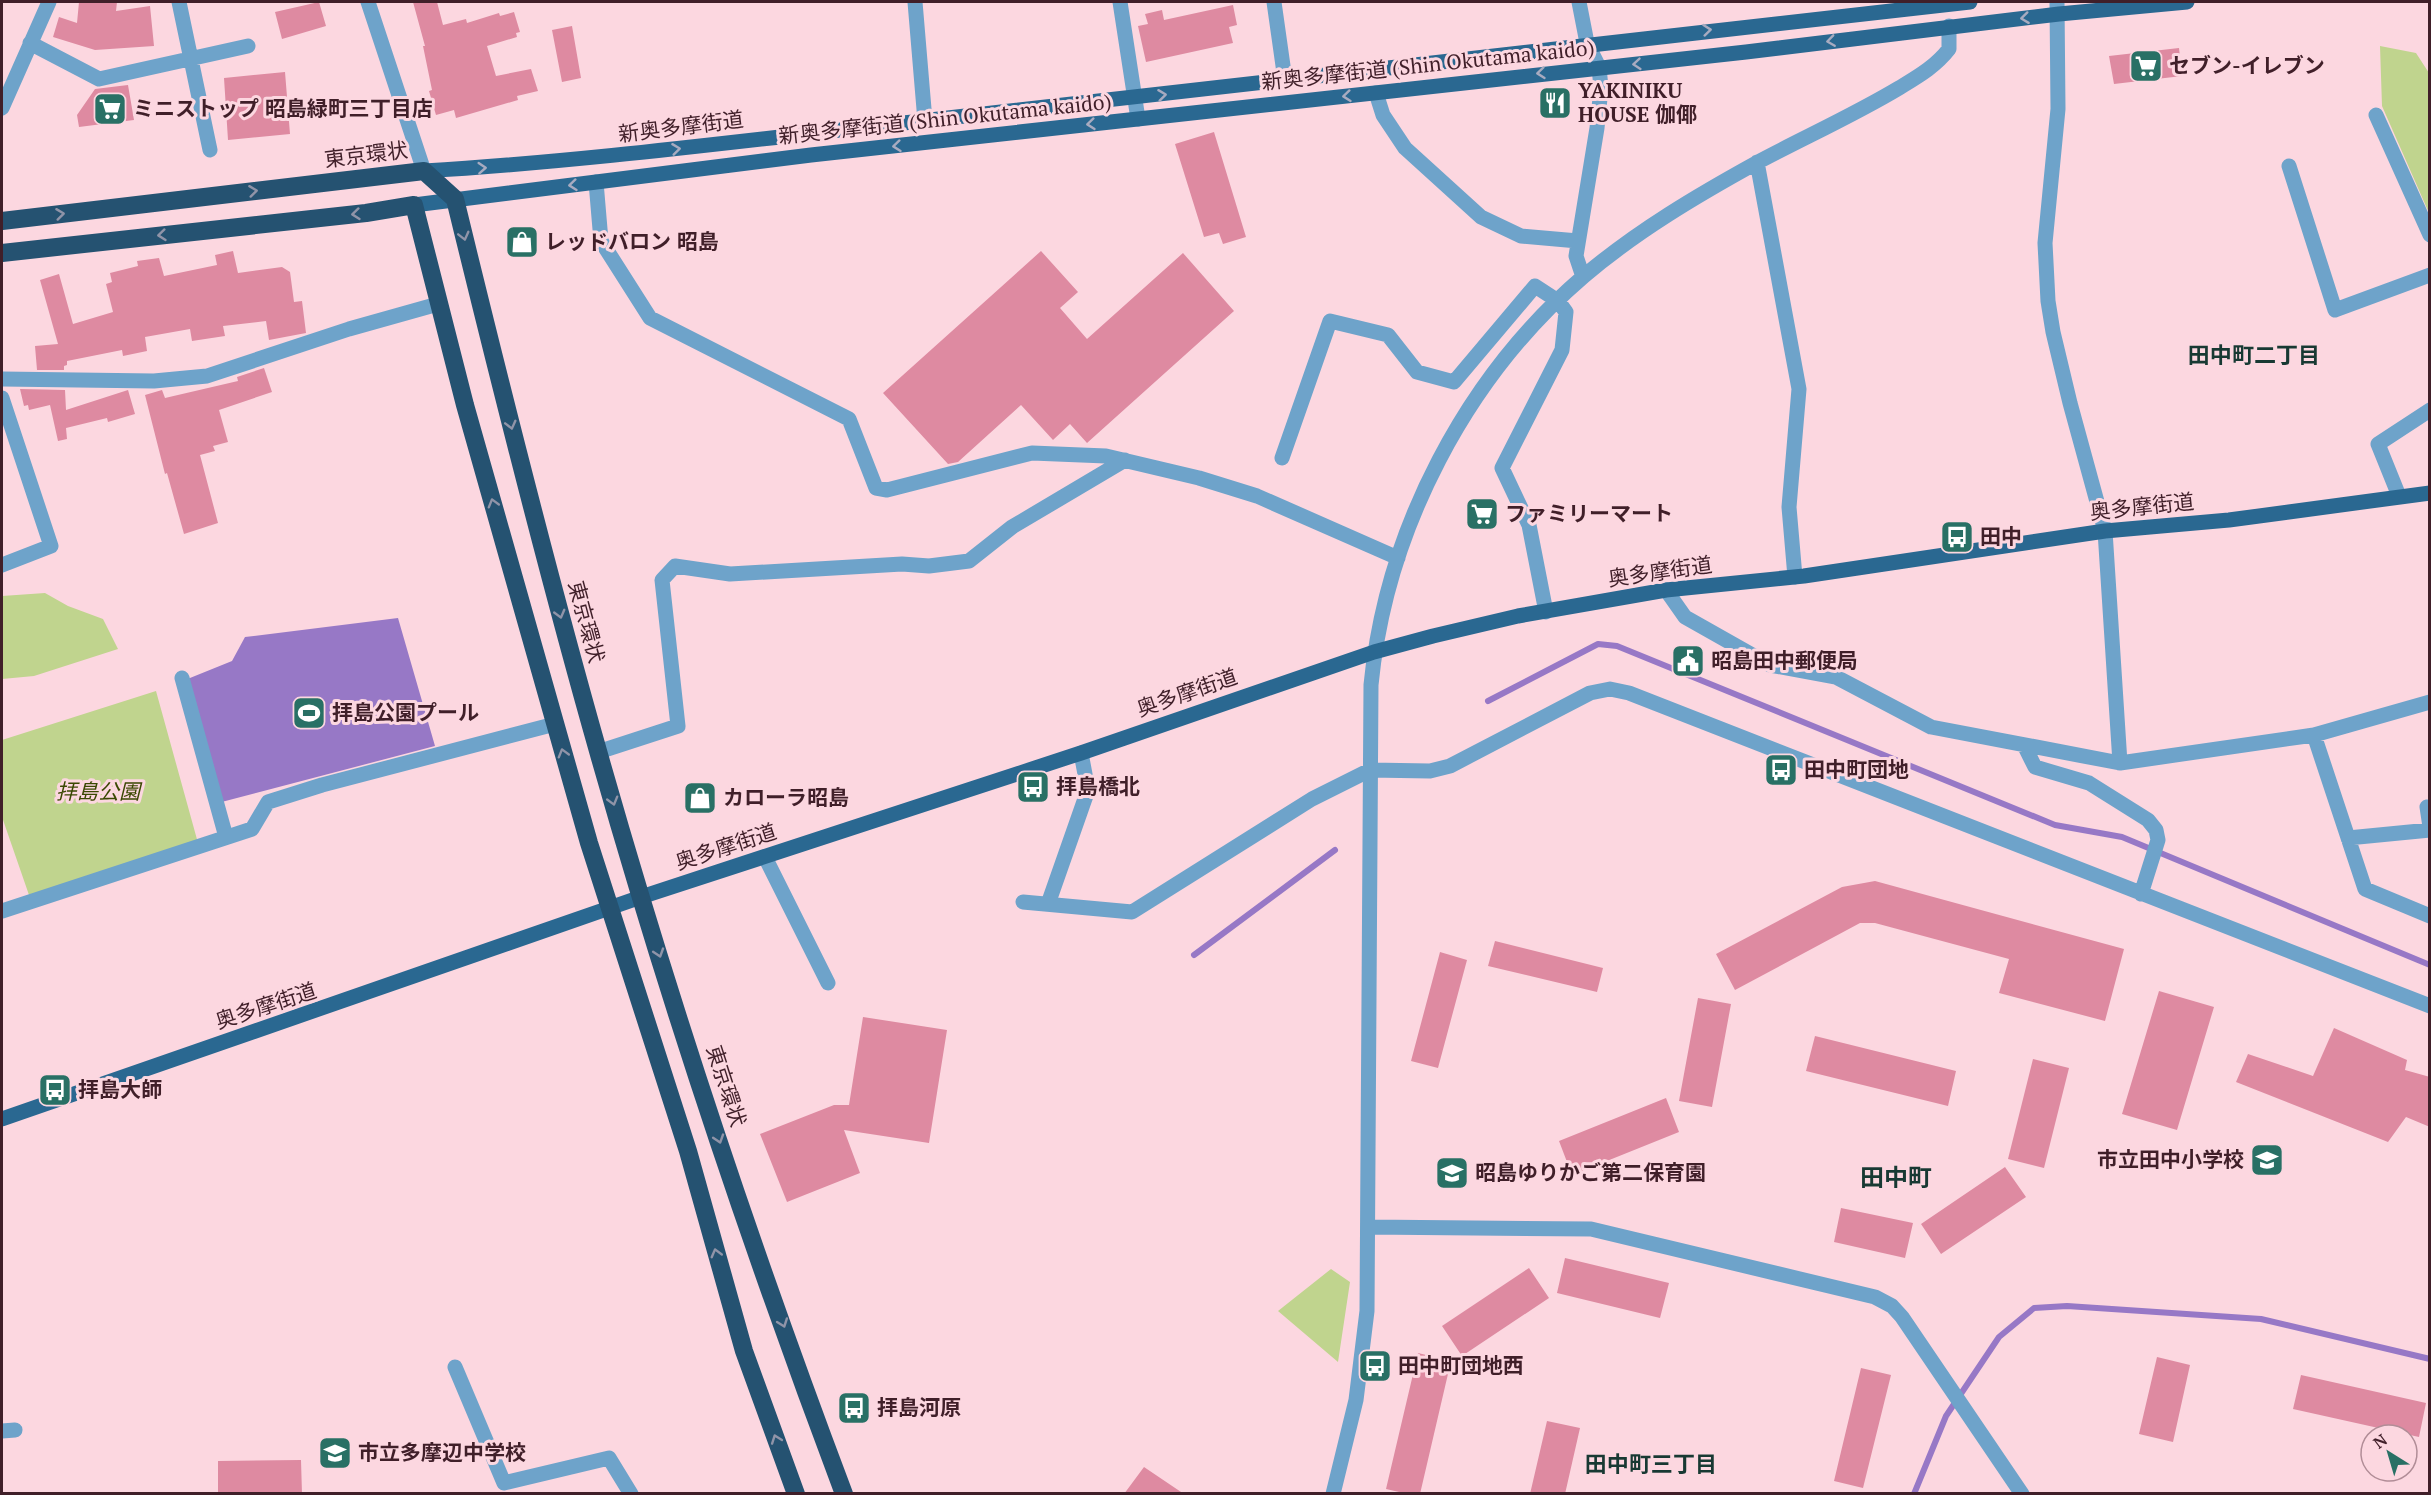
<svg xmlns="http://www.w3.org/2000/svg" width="2431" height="1495" viewBox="0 0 2431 1495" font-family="'PT Serif','Noto Sans JP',serif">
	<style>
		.green { fill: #c0d48e }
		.water { fill: #9778c6 }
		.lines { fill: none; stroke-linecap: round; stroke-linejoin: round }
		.stream { stroke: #9778c6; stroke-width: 6 }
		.building { fill: #de8aa1 }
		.minor { stroke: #6ea3ca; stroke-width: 15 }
		.major { stroke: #2a6891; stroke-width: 15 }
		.highway { stroke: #255271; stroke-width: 18 }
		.oneway { stroke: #a8abc0 }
		.oneway2 { stroke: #9094a8 }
		.labels { text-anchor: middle; stroke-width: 6; stroke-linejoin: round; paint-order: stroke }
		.street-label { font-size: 21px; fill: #401f29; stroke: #fcd7e0 }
		.poi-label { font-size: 21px; font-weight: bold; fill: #401f29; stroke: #fcd7e0; text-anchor: start }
		.park-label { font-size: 21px; font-style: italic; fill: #3a4802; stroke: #fcd7e0 }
		.neighbourhood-label { font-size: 22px; font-weight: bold; fill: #183933; stroke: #fcd7e0 }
		.quarter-label { font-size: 24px; font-weight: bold; fill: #183933; stroke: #fcd7e0 }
	</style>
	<rect width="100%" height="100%" fill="#fcd7e0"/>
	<path class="green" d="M 2380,46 L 2416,53 L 2429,73 L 2429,213 L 2382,106 Z
		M 45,593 L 68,606 L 103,619 L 118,649 L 34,676 L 2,679 L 2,596 Z
		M 156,691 L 198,843 L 29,895 L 2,817 L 2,740 Z
		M 1331,1269 L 1350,1282 L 1338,1362 L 1278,1311 Z"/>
	<path class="water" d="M 398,618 L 435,746 L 214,804 L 185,680 L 232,661 L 245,637 Z"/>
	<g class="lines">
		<path class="stream" d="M 1488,701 L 1598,644 L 1617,646 L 2055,825 L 2122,837 L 2430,965
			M 1194,955 L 1335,850
			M 1914,1494 L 1946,1416 L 1999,1337 L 2034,1308 L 2067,1306 L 2261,1319 L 2430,1359"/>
	</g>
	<path class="building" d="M 79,2 L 117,2 L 116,11 L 150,6 L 154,46 L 95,50 L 53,37 L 59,17 L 77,23 Z
		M 319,2 L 326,26 L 282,39 L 275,12 Z
		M 413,2 L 437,2 L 443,25 L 466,19 L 467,23 L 499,13 L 500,16 L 514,12 L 520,32 L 516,33 L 517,37 L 487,46 L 496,76 L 531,69 L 538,91 L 517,96 L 518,100 L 456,118 L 454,110 L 436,115 L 429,91 L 432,90 L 423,46 L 425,46 Z
		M 1233,5 L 1237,25 L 1229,27 L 1233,43 L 1146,62 L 1138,26 L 1148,24 L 1145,14 L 1162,10 L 1164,20 Z
		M 572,26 L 581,78 L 562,82 L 552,30 Z
		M 2179,48 L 2182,76 L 2114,84 L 2109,56 Z
		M 285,72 L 290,134 L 228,140 L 224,78 Z
		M 128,85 L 134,120 L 79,127 L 77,115 L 95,89 Z
		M 1214,132 L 1246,237 L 1223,244 L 1219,233 L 1204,237 L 1175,144 Z
		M 233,251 L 238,273 L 282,267 L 290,272 L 294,302 L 302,301 L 306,333 L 269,340 L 266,321 L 223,326 L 225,336 L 192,341 L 190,329 L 145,337 L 147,351 L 123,356 L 122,350 L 67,361 L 67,365 L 64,366 L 64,370 L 37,370 L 35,346 L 58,344 L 40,280 L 59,274 L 73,324 L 113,312 L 106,284 L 112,282 L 110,273 L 138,266 L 137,261 L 159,258 L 164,276 L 217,265 L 215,255 Z
		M 1041,251 L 1078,292 L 1060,308 L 1087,339 L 1183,253 L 1234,311 L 1087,443 L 1070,424 L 1053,440 L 1021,405 L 958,462 L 948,464 L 883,393 Z
		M 264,368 L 272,392 L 219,410 L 228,442 L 213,446 L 215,451 L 200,455 L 218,523 L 184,534 L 167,473 L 165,474 L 145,395 L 162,390 L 165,398 L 238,381 L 237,377 Z
		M 20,389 L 65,390 L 66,410 L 128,390 L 135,414 L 108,422 L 107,418 L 66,428 L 67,439 L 58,441 L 50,405 L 29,410 L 28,405 L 24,406 Z
		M 1875,881 L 2124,949 L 2105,1021 L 1999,993 L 2009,959 L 1875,923 L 1860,923 L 1735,990 L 1716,954 L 1842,887 Z
		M 1495,941 L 1603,968 L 1597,992 L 1488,966 Z
		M 1440,952 L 1467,960 L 1438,1068 L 1411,1061 Z
		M 2159,991 L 2214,1007 L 2177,1130 L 2122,1114 Z
		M 1698,998 L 1731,1004 L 1712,1107 L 1679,1101 Z
		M 863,1017 L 947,1030 L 929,1143 L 844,1130 L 860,1173 L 787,1202 L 760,1134 L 834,1105 L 849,1105 Z
		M 2334,1028 L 2407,1060 L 2405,1070 L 2430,1077 L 2430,1127 L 2406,1117 L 2388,1142 L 2236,1082 L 2248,1054 L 2313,1076 Z
		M 1815,1036 L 1956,1071 L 1948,1106 L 1806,1071 Z
		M 2033,1059 L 2069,1068 L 2044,1168 L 2008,1159 Z
		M 1666,1098 L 1679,1132 L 1572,1175 L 1559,1141 Z
		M 2005,1167 L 2026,1197 L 1941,1254 L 1921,1224 Z
		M 1841,1208 L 1913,1223 L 1905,1258 L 1834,1242 Z
		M 1565,1258 L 1669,1283 L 1660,1318 L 1557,1293 Z
		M 1529,1268 L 1549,1298 L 1462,1356 L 1442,1326 Z
		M 1418,1353 L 1451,1361 L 1420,1494 L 1408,1494 L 1386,1489 Z
		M 2157,1357 L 2190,1365 L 2173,1442 L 2139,1434 Z
		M 1861,1368 L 1891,1375 L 1863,1488 L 1834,1481 Z
		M 2301,1375 L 2426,1403 L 2419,1437 L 2293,1409 Z
		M 1547,1421 L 1580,1428 L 1565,1494 L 1530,1494 Z
		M 301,1460 L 302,1494 L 218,1494 L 218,1461 Z
		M 1144,1467 L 1184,1494 L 1124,1494 Z"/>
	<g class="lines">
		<path class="minor" d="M 179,2 L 210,150
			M 368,2 L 424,171
			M 915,2 L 925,121
			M 1120,2 L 1138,119
			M 1274,2 L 1285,80
			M 1579,2 L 1587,43 L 1599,67 L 1601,88 L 1597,128 L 1576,256 L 1583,277
			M 2057,2 L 2058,109 L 2045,243 L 2048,301 L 2053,332 L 2070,403 L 2105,531 L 2120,763
			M 30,43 L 99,79 L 248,46
			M 1376,93 L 1383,115 L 1405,148 L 1481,217 L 1521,236 L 1578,241
			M 2,108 L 49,2
			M 2376,115 L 2430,235
			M 1757,162 L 1799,389 L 1789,507 L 1795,577
			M 2289,166 L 2335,310 L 2430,275
			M 596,182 L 601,241 L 650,318 L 849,419 L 876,488 L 887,490 L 1032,453 L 1106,456 L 1199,478 L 1257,496 L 1398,558
			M 2,379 L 154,381 L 207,376 L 349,329 L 438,304
			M 2,398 L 51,546 L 2,565
			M 1282,458 L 1330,321 L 1388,335 L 1417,372 L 1454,382 L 1535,286 L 1558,301 L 1566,312 L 1562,350 L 1502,468 L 1529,525 L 1546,612
			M 2399,496 L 2378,444 L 2430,410
			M 1666,590 L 1685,617 L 1770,665 L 1836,677 L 1931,727 L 2120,763 L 2314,735 L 2430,702
			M 182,678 L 226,837
			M 2314,735 L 2365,889 L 2430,916
			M 2024,745 L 2035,767 L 2089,783 L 2148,820 L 2156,830 L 2158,840 L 2141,894
			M 598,752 L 678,726 L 662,580 L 675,566 L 730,574 L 902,564 L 929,566 L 969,561 L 1012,527 L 1125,460
			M 2427,807 L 2430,827
			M 2348,838 L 2430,830
			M 765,857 L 828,983
			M 1023,902 L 1132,912 L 1312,799 L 1370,770 L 1430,771 L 1450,766 L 1590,693 L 1610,689 L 1629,693 L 2430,1006
			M 1048,904 L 1088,790 L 1081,753
			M 2,911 L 252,829 L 268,802 L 322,785 L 555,724
			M 1368,1227 L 1591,1229 L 1875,1297 L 1892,1306 L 1902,1317 L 2022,1494
			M 455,1367 L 504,1483 L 609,1458 L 631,1494
			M 2,1431 L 15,1430
			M 1333,1494 L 1356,1400 L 1367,1311 L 1371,685 C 1386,530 1466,377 1584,276 C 1637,231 1698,195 1758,162 C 1805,137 1854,115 1899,88 C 1917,77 1935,67 1949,49 L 1949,26"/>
		<path class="major" d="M 424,171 C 590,161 756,139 921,121 C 1271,83 1620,40 1970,2
			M 414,205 L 811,155 L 1746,52 L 2059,14 L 2187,2
			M 2,1119 L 641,897 L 1081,753 L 1374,652 L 1433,636 L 1518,616 L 1666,590 L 1804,576 L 2105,531 L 2229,520 L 2430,493"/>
		<path class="highway" d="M 414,205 L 465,405 L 589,843 L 688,1151 L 744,1351 L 796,1494
			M 2,221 L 424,171 L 455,199 C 500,384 546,568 598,751 C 669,1002 752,1250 844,1494
			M 2,253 L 366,213 L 414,205"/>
	</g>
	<defs><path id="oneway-chevron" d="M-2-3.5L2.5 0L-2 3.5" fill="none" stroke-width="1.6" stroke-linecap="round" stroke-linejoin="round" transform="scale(1.5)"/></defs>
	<g class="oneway">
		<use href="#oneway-chevron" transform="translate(2025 18) rotate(173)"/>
		<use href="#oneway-chevron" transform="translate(1707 30) rotate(-6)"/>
		<use href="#oneway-chevron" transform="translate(1831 41) rotate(172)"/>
		<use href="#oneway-chevron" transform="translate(1637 64) rotate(175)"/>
		<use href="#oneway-chevron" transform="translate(1541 73) rotate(174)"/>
		<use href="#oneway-chevron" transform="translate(1162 95) rotate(-7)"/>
		<use href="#oneway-chevron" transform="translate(1347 96) rotate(174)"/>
		<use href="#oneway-chevron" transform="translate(1091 124) rotate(174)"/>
		<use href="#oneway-chevron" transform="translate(897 146) rotate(174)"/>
		<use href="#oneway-chevron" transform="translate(676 149) rotate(-7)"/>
		<use href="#oneway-chevron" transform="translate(482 168) rotate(-4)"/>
		<use href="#oneway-chevron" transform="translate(573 185) rotate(174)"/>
	</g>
	<g class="oneway2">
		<use href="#oneway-chevron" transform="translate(253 191) rotate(-7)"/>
		<use href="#oneway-chevron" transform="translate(60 214) rotate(-7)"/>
		<use href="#oneway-chevron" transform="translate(356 214) rotate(174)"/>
		<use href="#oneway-chevron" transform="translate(162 235) rotate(174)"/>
		<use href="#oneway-chevron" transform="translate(464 236) rotate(76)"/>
		<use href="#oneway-chevron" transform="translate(511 425) rotate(76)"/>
		<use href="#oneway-chevron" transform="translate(493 503) rotate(-106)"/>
		<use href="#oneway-chevron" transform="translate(560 614) rotate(75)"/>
		<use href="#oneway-chevron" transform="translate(563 753) rotate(-106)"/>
		<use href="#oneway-chevron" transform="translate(613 801) rotate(74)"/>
		<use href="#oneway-chevron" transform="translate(659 953) rotate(72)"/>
		<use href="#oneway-chevron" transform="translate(719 1139) rotate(72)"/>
		<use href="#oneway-chevron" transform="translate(716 1253) rotate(-105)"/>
		<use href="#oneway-chevron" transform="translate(783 1323) rotate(70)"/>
		<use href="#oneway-chevron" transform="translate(776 1439) rotate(-110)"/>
	</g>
	<defs>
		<g id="supermarket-square" transform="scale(1.725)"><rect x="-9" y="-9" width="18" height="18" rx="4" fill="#297065" stroke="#fcd7e0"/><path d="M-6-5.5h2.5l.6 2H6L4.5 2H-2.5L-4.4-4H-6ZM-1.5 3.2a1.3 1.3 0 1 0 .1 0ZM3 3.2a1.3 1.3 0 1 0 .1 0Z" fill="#fff"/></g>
		<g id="restaurant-square" transform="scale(1.725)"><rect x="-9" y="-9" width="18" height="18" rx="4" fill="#297065" stroke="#fcd7e0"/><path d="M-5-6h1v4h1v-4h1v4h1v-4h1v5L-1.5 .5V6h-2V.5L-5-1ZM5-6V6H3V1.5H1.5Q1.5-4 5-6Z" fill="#fff"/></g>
		<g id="shop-square" transform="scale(1.725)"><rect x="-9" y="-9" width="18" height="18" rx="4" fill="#297065" stroke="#fcd7e0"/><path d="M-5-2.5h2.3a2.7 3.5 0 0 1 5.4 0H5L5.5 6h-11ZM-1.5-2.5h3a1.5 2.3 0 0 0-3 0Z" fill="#fff"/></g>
		<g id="bus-square" transform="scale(1.725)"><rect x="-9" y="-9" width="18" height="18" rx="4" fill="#297065" stroke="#fcd7e0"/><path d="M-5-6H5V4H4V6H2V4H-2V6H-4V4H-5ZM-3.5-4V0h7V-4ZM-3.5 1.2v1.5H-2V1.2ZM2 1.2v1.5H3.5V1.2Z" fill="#fff"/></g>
		<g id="civic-square" transform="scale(1.725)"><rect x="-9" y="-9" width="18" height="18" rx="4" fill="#297065" stroke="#fcd7e0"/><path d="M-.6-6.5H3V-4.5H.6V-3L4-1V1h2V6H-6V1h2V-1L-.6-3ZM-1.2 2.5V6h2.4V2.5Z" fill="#fff"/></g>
		<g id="stadium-square" transform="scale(1.725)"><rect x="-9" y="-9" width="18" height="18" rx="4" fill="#297065" stroke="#fcd7e0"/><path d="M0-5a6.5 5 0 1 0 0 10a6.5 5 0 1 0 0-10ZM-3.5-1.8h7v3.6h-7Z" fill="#fff"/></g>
		<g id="school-square" transform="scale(1.725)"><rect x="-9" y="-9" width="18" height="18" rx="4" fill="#297065" stroke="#fcd7e0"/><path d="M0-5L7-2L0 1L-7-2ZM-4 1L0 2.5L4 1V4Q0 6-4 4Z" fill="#fff"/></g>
	</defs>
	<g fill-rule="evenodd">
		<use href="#supermarket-square" x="2146" y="66"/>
		<use href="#restaurant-square" x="1555" y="103"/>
		<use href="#supermarket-square" x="110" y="109"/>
		<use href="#shop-square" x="522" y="242"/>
		<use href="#supermarket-square" x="1482" y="514"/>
		<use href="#bus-square" x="1957" y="537"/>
		<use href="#civic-square" x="1688" y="661"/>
		<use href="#stadium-square" x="309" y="713"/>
		<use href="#bus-square" x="1781" y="770"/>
		<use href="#bus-square" x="1033" y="787"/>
		<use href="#shop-square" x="700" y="798"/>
		<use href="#bus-square" x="55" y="1090"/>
		<use href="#school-square" x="2267" y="1160"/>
		<use href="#school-square" x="1452" y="1173"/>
		<use href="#bus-square" x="1375" y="1366"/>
		<use href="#bus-square" x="854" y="1408"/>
		<use href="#school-square" x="335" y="1453"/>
	</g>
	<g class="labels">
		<g class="street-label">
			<text transform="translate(1428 65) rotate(-6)" y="7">新奥多摩街道 (Shin Okutama kaido)</text>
			<text transform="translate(945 119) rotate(-6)" y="7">新奥多摩街道 (Shin Okutama kaido)</text>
			<text transform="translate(681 127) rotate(-7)" y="7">新奥多摩街道</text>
			<text transform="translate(366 155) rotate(-7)" y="7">東京環状</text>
			<text transform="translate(2142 507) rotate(-6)" y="7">奥多摩街道</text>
			<text transform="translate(1660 572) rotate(-8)" y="7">奥多摩街道</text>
			<text transform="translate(586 622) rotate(75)" y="7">東京環状</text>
			<text transform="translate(1187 693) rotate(-19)" y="7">奥多摩街道</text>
			<text transform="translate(726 847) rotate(-18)" y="7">奥多摩街道</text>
			<text transform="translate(266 1006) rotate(-18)" y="7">奥多摩街道</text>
			<text transform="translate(726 1086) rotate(72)" y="7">東京環状</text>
		</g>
		<g class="poi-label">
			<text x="2169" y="73">セブン-イレブン</text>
			<text x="1578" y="98">YAKINIKU<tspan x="1578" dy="24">HOUSE 伽倻</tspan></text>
			<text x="133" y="116">ミニストップ 昭島緑町三丁目店</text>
			<text x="545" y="249">レッドバロン 昭島</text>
			<text x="1505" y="521">ファミリーマート</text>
			<text x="1980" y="544">田中</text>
			<text x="1711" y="668">昭島田中郵便局</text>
			<text x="332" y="720">拝島公園プール</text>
			<text x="1804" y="777">田中町団地</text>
			<text x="1056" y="794">拝島橋北</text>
			<text x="723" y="805">カローラ昭島</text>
			<text x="78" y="1097">拝島大師</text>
			<text x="2244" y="1167" text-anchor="end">市立田中小学校</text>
			<text x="1475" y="1180">昭島ゆりかご第二保育園</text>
			<text x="1398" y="1373">田中町団地西</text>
			<text x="877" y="1415">拝島河原</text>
			<text x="358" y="1460">市立多摩辺中学校</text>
		</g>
		<g class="park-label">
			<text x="98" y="799">拝島公園</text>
		</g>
		<g class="neighbourhood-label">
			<text x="2254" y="363">田中町二丁目</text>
			<text x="1651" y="1472">田中町三丁目</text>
		</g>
		<g class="quarter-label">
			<text x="1896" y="1186">田中町</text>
		</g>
	</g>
	<rect width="2431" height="1495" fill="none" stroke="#401f29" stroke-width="6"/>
	<g transform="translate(2389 1453) rotate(323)"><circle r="28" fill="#fcd7e0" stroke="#b18d97" stroke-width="1.5"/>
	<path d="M0-4.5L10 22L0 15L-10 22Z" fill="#297065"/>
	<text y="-9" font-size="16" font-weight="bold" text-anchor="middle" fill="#401f29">N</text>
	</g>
</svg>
